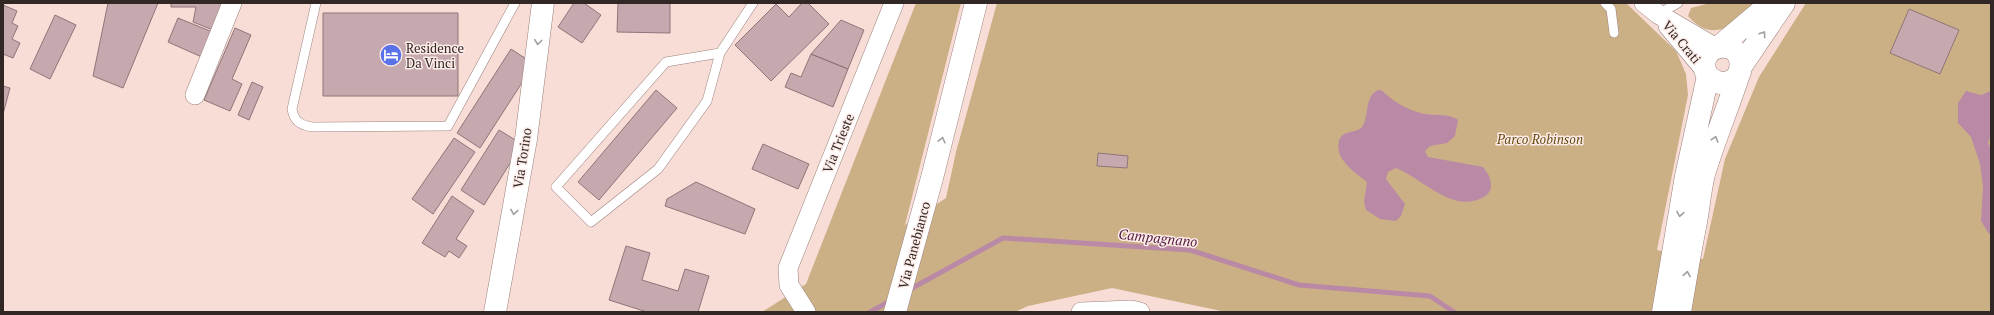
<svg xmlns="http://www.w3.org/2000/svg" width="1994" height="315" viewBox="0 0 1994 315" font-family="'PT Serif',serif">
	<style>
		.green { fill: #cbb085 }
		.water { fill: #ba89a6 }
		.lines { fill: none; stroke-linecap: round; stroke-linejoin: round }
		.stream { stroke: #ba89a6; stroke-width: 5 }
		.building { fill: #c5a9ae; stroke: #8f7579 }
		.lane-casing { stroke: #9b827d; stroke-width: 10 }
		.street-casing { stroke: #9b827d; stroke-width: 20 }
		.secondary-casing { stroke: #9b827d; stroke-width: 23 }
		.primary-casing { stroke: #9b827d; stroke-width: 23 }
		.lane { stroke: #fff; stroke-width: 9 }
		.street { stroke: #fff; stroke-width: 19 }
		.secondary { stroke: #fff; stroke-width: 22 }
		.primary { stroke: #fff; stroke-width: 22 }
		.oneway { stroke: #a29e9d }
		.labels { text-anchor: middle; stroke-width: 3; stroke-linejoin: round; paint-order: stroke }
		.street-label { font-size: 13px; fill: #312725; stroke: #fdece8 }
		.poi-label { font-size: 13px; fill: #312725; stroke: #fdece8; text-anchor: start }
		.park-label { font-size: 13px; font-style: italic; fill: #674a12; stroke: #fdece8 }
		.water-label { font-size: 14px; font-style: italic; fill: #541a41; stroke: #fdece8 }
	</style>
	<rect width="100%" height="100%" fill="#f8dcd6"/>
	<path class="green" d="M 916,3 L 961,3 L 905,225 L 946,198 L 956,152 L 997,3 L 1626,3 L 1676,51 L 1686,74 L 1688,95 L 1657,250 L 1703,259 L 1725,159 L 1759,77 L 1806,3 L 1991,3 L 1991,312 L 1226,312 L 1112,288 L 1028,306 L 1015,312 L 762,312 L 806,284 Z
		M 1710,3 L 1760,3 C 1738,22 1714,46 1688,16 L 1691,8 Z"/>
	<path class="water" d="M 1378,90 L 1381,90 C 1393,101 1408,111 1425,114 C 1437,116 1448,113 1458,120 L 1455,136 L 1447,143 L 1430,146 L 1425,151 L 1428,157 L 1483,167 C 1488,174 1491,177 1491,186 C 1491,191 1487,196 1482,198 C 1452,213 1423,179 1396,168 L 1388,172 L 1386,179 L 1405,204 L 1401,216 L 1396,221 L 1380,219 L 1366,210 L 1364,202 L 1367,182 C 1355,172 1334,159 1339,141 C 1339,138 1343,134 1347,133 C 1354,130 1361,132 1364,123 C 1369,111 1365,97 1378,90 Z
		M 1966,91 L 1981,95 L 1991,91 L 1991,135 L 1988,142 L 1991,151 L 1991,233 L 1989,234 L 1981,221 L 1983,186 L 1980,164 L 1971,137 L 1958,123 L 1958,103 Z"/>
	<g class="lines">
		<path class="stream" d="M 907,291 L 1003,238 L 1190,250 L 1299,285 L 1430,296 L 1454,312
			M 870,312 L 892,300"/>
	</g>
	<path class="building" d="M 108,3 L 158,3 L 123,88 L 93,76 Z
		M 171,3 L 223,3 L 213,30 L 193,22 L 196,7 L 171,7 Z
		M 574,3 L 584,3 L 601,15 L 582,43 L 558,27 Z
		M 618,3 L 670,3 L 670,33 L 617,32 Z
		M 802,3 L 808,3 L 829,24 L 771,81 L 735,45 L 776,4 L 789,17 Z
		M 3,5 L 17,11 L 12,23 L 18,26 L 12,39 L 20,43 L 13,58 L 3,54 Z
		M 1909,9 L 1959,30 L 1940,74 L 1890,53 Z
		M 323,13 L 458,13 L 458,96 L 323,96 Z
		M 55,15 L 76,25 L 50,79 L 30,69 Z
		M 178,18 L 215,33 L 204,58 L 168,42 Z
		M 841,20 L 864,30 L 848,69 L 811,54 Z
		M 235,28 L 251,35 L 232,79 L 242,84 L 230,111 L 204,100 Z
		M 511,49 L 534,64 L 480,148 L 457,133 Z
		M 811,54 L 848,69 L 833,107 L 785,87 L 791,73 L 801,77 Z
		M 252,82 L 263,87 L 249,120 L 238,115 Z
		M 3,86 L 10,88 L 3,114 Z
		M 656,90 L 677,108 L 599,200 L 578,182 Z
		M 499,130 L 522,144 L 484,205 L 461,190 Z
		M 454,138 L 475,152 L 433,214 L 412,199 Z
		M 763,144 L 809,164 L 798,189 L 752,169 Z
		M 1098,153 L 1128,156 L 1127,168 L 1097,166 Z
		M 696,182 L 755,209 L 745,234 L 665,206 L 667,199 Z
		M 452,196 L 474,211 L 456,239 L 467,246 L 459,258 L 449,251 L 445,257 L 422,243 Z
		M 626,246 L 650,253 L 642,280 L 678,291 L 685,269 L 709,276 L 698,312 L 647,312 L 609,300 Z"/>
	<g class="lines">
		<g class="lane-casing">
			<path id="lane" d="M 316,3 L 292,109 C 294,121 300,125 312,127 L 448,126 L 515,3
				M 1605,3 L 1611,9 L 1614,33
				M 1658,14 L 1678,3
				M 720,53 L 666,62 L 556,187 L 591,222 L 658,169 L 707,101 L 720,53 L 753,3"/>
		</g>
		<g class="street-casing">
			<path id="street" d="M 1644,3 L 1658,14 L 1716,48
				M 1668,26 L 1705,70
				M 195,95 L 232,3
				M 806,312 L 789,285 L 788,268 L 894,3
				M 1081,312 L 1131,310 L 1140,312"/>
		</g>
		<g class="secondary-casing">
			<path id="secondary" d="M 1720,46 L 1771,3
				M 1742,65 L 1784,3
				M 1663,312 L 1686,176 L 1708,76
				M 1680,312 C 1685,282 1690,252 1696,222 C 1699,206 1700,190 1704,174 C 1714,141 1727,110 1738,77 C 1753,35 1694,40 1706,73 C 1716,87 1732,86 1740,72"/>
		</g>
		<g class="primary-casing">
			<path id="primary" d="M 495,312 L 526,139 L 543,3
				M 895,312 L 932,178 L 976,3"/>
		</g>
		<use href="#lane" class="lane"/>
		<use href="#street" class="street"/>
		<use href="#secondary" class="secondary"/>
		<use href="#primary" class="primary"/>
	</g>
	<defs><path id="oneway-chevron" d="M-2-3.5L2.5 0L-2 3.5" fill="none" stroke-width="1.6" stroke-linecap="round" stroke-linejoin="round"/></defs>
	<g class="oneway">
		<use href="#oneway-chevron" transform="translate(1763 34) rotate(-56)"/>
		<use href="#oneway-chevron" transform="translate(538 42) rotate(97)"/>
		<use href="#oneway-chevron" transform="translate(1715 139) rotate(-73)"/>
		<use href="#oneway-chevron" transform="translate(942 140) rotate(-76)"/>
		<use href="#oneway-chevron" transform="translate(514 212) rotate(100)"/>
		<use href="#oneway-chevron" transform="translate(1680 214) rotate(100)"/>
		<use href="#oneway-chevron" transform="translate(1687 274) rotate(-80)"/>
	</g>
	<defs>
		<g id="hotel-disc" transform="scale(1.15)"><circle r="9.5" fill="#5972e9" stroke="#fdece8"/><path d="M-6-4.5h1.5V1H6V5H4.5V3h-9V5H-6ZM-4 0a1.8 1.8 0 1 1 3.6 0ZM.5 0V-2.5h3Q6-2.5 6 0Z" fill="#fff"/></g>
	</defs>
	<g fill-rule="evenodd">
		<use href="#hotel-disc" x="391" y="55"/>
	</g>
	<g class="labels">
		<g class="street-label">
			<text transform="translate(1682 42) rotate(50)" y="5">Via Crati</text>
			<text transform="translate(838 143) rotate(-68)" y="5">Via Trieste</text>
			<text transform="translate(522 158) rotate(-81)" y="5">Via Torino</text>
			<text transform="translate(914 245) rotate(-75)" y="5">Via Panebianco</text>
		</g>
		<g class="poi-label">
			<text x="406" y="53">Residence<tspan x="406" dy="15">Da Vinci</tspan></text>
		</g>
		<g class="park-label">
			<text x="1540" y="144">Parco Robinson</text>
		</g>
		<g class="water-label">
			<text transform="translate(1158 238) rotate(6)" y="5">Campagnano</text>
		</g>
	</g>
	<rect width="1994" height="315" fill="none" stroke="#312725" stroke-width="8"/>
</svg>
